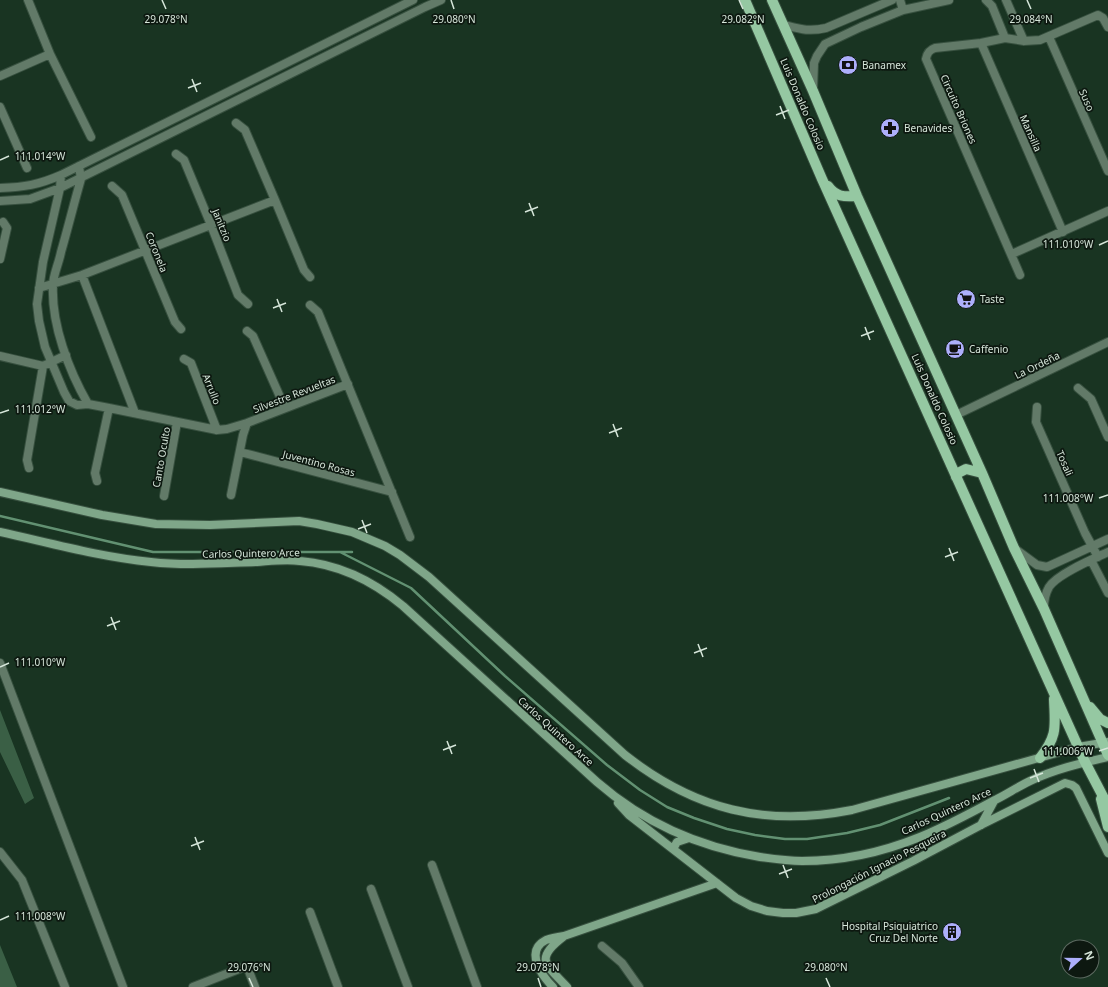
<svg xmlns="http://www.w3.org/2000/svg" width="1108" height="987" viewBox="0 0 1108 987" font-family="'Noto Sans',sans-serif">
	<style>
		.green { fill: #3a5f45 }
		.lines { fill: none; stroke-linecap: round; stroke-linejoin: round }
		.stream { stroke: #629172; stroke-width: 2.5 }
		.street-casing { stroke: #37503f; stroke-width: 10 }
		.secondary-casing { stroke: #37503f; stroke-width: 10 }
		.primary-casing { stroke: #37503f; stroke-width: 12 }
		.street { stroke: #627a68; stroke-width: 8 }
		.secondary { stroke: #7fa689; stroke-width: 8 }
		.primary { stroke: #95c8a2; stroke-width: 10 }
		.ticks { fill: none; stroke: #d6e6da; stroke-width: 1.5 }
		.labels { text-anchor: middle; stroke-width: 3.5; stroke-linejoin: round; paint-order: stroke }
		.poi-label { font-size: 10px; fill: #d6e6da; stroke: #0d1810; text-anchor: start }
		.street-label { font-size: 10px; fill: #d6e6da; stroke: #0d1810 }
		.ticks-label { font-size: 10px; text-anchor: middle; fill: #d6e6da; stroke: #0d1810; stroke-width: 3.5; stroke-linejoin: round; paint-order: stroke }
	</style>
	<rect width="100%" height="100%" fill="#193422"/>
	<path class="green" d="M 0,710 L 34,798 L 25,804 L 0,752 Z
		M 0,945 L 17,987 L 0,987 Z"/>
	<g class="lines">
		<path class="stream" d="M 0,516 L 153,552 L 352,552
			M 340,552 L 411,588 L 505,676 L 607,765 L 640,790 L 667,807 L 694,818 L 727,829 L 755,835 L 785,839 L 807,839 L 847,833 L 880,825 L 949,798"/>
		<g class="street-casing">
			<path id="street" d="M 28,0 L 50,54 L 91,137
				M 900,0 L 903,10
				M 986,0 L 992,6 L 1005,38
				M 1006,0 L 1024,41
				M 784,25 C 800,29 809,32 826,28 L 892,0
				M 1049,37 L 1108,171
				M 981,43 L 1063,232
				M 0,76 L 50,54
				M 813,90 L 814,63 L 817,56 L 825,44 L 861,27 L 903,10 L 949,0
				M 0,107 L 27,168
				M 236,123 L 245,130 L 275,200 L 304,270 L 310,277
				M 176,154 L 184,160 L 211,225 L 238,295 L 248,304
				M 79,166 L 81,179 C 74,203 68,228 61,252 C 59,263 53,275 53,285 C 51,324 69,371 88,404
				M 61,175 L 60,188 L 43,262 L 37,304 L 39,321 L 45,347 L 64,392 L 69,401 L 77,405 L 88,404 L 109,408 L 217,430 L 227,429 L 247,423 L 348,384
				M 112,186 L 122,195 L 175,322 L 181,329
				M 0,188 C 25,187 38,185 61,175 L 413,0
				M 0,201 L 30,199 L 60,188 L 425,7 L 441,0
				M 1012,254 L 1108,211
				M 0,259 L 7,228 L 3,222
				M 82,275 L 135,413
				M 1020,275 L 926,59 C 927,53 929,50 935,48 L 981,43 L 1005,38 L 1024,41 L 1040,40 L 1098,15 L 1103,18 L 1108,27
				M 39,288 L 82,275 L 275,200
				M 310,305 L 318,312 L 410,537
				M 247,331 L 253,336 L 285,408
				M 0,356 L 43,366 L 66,355
				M 184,359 L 191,363 L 217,430
				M 1078,388 L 1091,399 L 1108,437
				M 1037,407 L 1036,422 L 1085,533 L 1098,557
				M 956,415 L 1108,342
				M 240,452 L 392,492
				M 29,468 L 27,460 L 43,366
				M 97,481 L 95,473 L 109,408
				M 231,495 L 243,435 L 247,423
				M 164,496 L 177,422
				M 1014,548 L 1037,565 L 1047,567 L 1108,539
				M 1091,560 L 1108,593
				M 1044,608 C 1044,601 1045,594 1049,587 C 1057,574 1093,559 1108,552
				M 0,663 L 123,987
				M 0,852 L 22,880 L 65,987
				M 432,865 L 477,987
				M 371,889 L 408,987
				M 310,912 L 338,987
				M 602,946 L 622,963 L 639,987
				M 193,987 L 244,967 L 248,969 L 255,987"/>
		</g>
		<g class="secondary-casing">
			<path id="secondary" d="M 0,492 L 102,515 L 156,524 L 210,525 L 299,521 L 317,524 L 352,532 L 385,546 L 400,555 L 429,577 L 625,755 C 695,810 765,827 852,810 L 1078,747 L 1108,742
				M 0,532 C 50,543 100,557 151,562 C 187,566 222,563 257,562 C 271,561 286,559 300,561 C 339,564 373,581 403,606 L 597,782 C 643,822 699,847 760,857 C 774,859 788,861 802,861 C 841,861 883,852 920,837 C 944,827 969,814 993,801 C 1006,795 1017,787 1030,781 C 1055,769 1082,763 1108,757
				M 618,803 L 629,815 L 736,898 L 751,906 L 767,911 L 783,913 L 796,913 L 816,909 L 913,861 L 981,825 L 1065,783 L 1072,785 L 1076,788 L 1108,853
				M 981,825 L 994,801
				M 673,849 L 677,842 L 689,838
				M 563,937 C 533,960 547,965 567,987
				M 553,987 C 542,976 524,951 546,940 C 552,938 558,937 564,936 L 717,883"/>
		</g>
		<g class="primary-casing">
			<path id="primary" d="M 745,0 L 822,179 L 1085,762 L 1108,806
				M 772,0 L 813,91 L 857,196 L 982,473 L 1014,548 L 1044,609 L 1108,755
				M 828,186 C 836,197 844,197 857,196
				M 956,477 L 958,473 L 966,469 L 982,473
				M 1090,707 L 1100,719 L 1108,723
				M 1040,758 C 1058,735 1055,727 1054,699
				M 1101,799 L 1108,827"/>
		</g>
		<use href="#street" class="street"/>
		<use href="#secondary" class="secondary"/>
		<use href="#primary" class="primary"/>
	</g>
	<path class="ticks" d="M 162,0 L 166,9M 451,0 L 454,9M 739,0 L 743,9M 1027,0 L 1031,9M 192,79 L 197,92M 188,88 L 201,83M 780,106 L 785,119M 776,115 L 789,110M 0,160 L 9,156M 529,203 L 534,216M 525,212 L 538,207M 1099,245 L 1108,241M 277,299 L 282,312M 273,308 L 286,303M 865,327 L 870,340M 861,336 L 874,331M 0,413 L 9,410M 613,424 L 618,437M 609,433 L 622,428M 1099,498 L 1108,495M 362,520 L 367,533M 358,529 L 371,524M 949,548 L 954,561M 945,557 L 958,552M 111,617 L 116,630M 107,626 L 120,621M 698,644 L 703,657M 694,653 L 707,648M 0,667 L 9,663M 447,741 L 452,754M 443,750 L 456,745M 1099,751 L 1108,748M 1034,769 L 1039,782M 1030,778 L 1043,773M 195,837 L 200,850M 191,846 L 204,841M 783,865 L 788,878M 779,874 L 792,869M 0,920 L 9,916M 249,978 L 253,987M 538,978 L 541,987M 826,978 L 830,987"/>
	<defs>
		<g id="bank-disc" transform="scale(1)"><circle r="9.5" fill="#adaffb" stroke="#0d1810"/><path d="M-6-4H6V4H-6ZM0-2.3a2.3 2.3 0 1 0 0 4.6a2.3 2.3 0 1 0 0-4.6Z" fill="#111"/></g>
		<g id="pharmacy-disc" transform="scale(1)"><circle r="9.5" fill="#adaffb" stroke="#0d1810"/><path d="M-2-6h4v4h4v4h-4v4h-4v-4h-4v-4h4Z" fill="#111"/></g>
		<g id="supermarket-disc" transform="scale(1)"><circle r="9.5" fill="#adaffb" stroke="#0d1810"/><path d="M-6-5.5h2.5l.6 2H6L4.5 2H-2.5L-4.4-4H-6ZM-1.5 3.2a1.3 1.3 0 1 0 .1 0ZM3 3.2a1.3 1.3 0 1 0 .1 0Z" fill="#111"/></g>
		<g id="cafe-disc" transform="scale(1)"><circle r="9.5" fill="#adaffb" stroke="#0d1810"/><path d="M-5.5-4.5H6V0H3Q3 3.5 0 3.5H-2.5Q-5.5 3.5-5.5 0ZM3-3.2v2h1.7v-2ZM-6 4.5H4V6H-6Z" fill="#111"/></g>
		<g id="building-disc" transform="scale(1)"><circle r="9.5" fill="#adaffb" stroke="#0d1810"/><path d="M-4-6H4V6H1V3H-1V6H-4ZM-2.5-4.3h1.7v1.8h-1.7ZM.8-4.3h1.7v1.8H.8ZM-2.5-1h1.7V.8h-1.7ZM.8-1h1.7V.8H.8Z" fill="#111"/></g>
	</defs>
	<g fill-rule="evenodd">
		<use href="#bank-disc" x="848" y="65"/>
		<use href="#pharmacy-disc" x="890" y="128"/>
		<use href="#supermarket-disc" x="966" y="299"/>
		<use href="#cafe-disc" x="955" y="349"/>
		<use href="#building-disc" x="952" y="932"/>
	</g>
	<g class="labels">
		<g class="poi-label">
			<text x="862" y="69">Banamex</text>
			<text x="904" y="132">Benavides</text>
			<text x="980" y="303">Taste</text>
			<text x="969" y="353">Caffenio</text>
			<text x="938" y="930" text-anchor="end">Hospital Psiquiatrico<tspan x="938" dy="12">Cruz Del Norte</tspan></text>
		</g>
		<g class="street-label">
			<text transform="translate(1087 100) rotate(66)" y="4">Suso</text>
			<text transform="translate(803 104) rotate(67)" y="4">Luis Donaldo Colosio</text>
			<text transform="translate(959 109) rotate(66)" y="4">Circuito Briones</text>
			<text transform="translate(1031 133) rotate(66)" y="4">Mansilla</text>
			<text transform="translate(222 225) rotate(68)" y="4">Janitzio</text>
			<text transform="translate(157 252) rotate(68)" y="4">Coronela</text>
			<text transform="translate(1037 365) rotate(-26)" y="4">La Ordeña</text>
			<text transform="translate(212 389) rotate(68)" y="4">Arrullo</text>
			<text transform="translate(294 394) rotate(-21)" y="4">Silvestre Revueltas</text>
			<text transform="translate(935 399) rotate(66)" y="4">Luis Donaldo Colosio</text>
			<text transform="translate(161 457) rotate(-80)" y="4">Canto Oculto</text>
			<text transform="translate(319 463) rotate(15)" y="4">Juventino Rosas</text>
			<text transform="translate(1065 463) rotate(66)" y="4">Tosali</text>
			<text transform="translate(251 553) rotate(-1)" y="4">Carlos Quintero Arce</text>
			<text transform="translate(556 731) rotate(42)" y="4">Carlos Quintero Arce</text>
			<text transform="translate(946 811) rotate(-25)" y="4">Carlos Quintero Arce</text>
			<text transform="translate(879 866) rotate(-27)" y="4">Prolongación Ignacio Pesqueira</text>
		</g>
	</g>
	<g class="ticks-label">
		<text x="166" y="23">29.078°N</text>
		<text x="454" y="23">29.080°N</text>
		<text x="743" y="23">29.082°N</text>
		<text x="1031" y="23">29.084°N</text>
		<text x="40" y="160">111.014°W</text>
		<text x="1068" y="248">111.010°W</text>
		<text x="40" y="413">111.012°W</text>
		<text x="1068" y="502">111.008°W</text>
		<text x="40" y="666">111.010°W</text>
		<text x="1068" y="755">111.006°W</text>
		<text x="40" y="920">111.008°W</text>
		<text x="249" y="971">29.076°N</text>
		<text x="538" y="971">29.078°N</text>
		<text x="826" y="971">29.080°N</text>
	</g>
	<g transform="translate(1080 959) rotate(69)"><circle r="19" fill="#0d1810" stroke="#5d6a61"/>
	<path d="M0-3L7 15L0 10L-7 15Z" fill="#adaffb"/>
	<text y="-6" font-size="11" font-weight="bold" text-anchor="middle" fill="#d6e6da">N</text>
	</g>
</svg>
